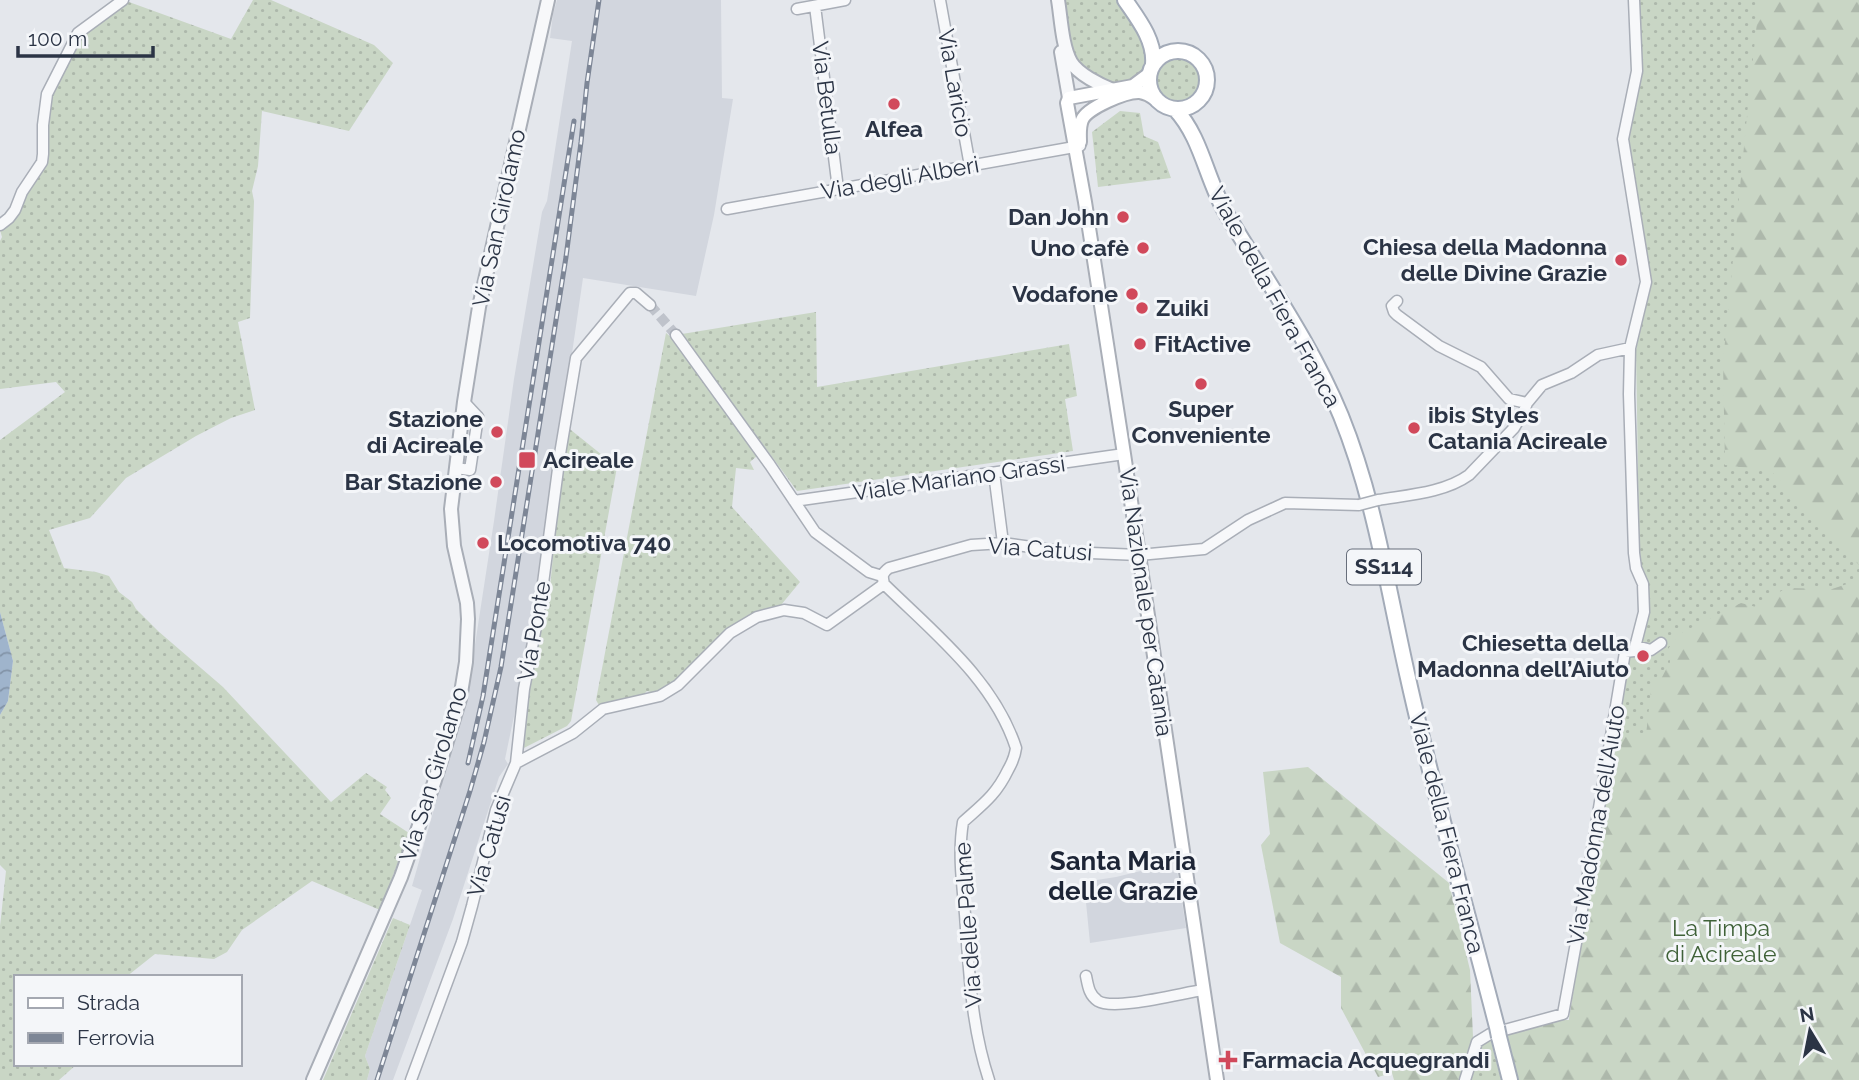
<svg xmlns="http://www.w3.org/2000/svg" width="1859" height="1080" viewBox="0 0 1859 1080" font-family="Raleway,sans-serif">
	<style>
		.built { fill: #d2d6de }
		.grass { fill: url(#grass-dots) }
		.forest { fill: url(#forest-firs) }
		.water { fill: url(#water-waves) }
		.lines { fill: none; stroke-linecap: round; stroke-linejoin: round }
		.minor-tunnel { stroke: #bfc3cb; stroke-width: 10; stroke-dasharray: 10 5; stroke-linecap: butt }
		.minor-casing { stroke: #a9aeb7; stroke-width: 13 }
		.tertiary-casing { stroke: #a9aeb7; stroke-width: 16 }
		.secondary-casing { stroke: #a9aeb7; stroke-width: 16 }
		.primary-casing { stroke: #a3abb8; stroke-width: 18 }
		.minor { stroke: #f7f8fa; stroke-width: 10 }
		.tertiary { stroke: #f7f8fa; stroke-width: 12 }
		.secondary { stroke: #fff; stroke-width: 12 }
		.primary { stroke: #fff; stroke-width: 14 }
		.rail-casing { stroke: #7d8696; stroke-width: 5 }
		.rail { stroke: #f4f6f9; stroke-width: 2.5; stroke-dasharray: 8; stroke-linecap: butt }
		.minor-bridge-casing { stroke: #a9aeb7; stroke-width: 13; stroke-linecap: butt }
		.primary-bridge-casing { stroke: #a3abb8; stroke-width: 18; stroke-linecap: butt }
		.minor-bridge { stroke: #f7f8fa; stroke-width: 10 }
		.primary-bridge { stroke: #fff; stroke-width: 14 }
		.poi-dot { fill: #d1495b; stroke: #f4f6f9; stroke-width: 2.5 }
		.labels { text-anchor: middle; stroke-width: 6; stroke-linejoin: round; paint-order: stroke }
		.shield { fill: #f4f6f9; stroke: #676e7b; stroke-width: 2 }
		.shield-label { font-size: 21px; font-weight: bold; fill: #2b3445 }
		.street-label { font-size: 23px; fill: #2b3445; stroke: #f4f6f9 }
		.poi-label { font-size: 23px; font-weight: bold; fill: #2b3445; stroke: #f4f6f9; text-anchor: end }
		.park-label { font-size: 23px; fill: #3f6138; stroke: #f4f6f9 }
		.quarter-label { font-size: 26px; font-weight: bold; fill: #1d2536; stroke: #f4f6f9 }
	</style>
	<defs>
		<pattern id="grass-dots" width="8" height="8" patternUnits="userSpaceOnUse" patternTransform="scale(1.75)"><rect width="8" height="8" fill="#c9d6c5"/><path d="M2 2h.1M6 6h.1" fill="none" stroke="#adb8ab" stroke-width="1.8" stroke-linecap="round"/></pattern>
		<pattern id="forest-firs" width="22" height="20" patternUnits="userSpaceOnUse" patternTransform="scale(1.75)"><rect width="22" height="20" fill="#c9d6c5"/><path d="M5 1l3.5 6h-7zM16 11l3.5 6h-7z" fill="#adb8ab"/></pattern>
		<pattern id="water-waves" width="16" height="10" patternUnits="userSpaceOnUse" patternTransform="scale(1.75)"><rect width="16" height="10" fill="#9fb4cc"/><path d="M0 5q4-4 8 0t8 0" fill="none" stroke="#8293a7"/></pattern>
	</defs>
	<rect width="100%" height="100%" fill="#e4e7ec"/>
	<path class="built" d="M 557,0 L 721,0 L 722,98 L 733,99 L 714,215 L 696,296 L 583,278 L 557,456 L 537,606 L 505,759 L 508,764 L 499,777 L 453,919 L 393,1080 L 367,1080 L 370,1069 L 365,1056 L 422,890 L 412,886 L 468,690 L 494,521 L 514,379 L 542,212 L 547,201 L 572,41 L 550,38 L 553,14 Z
		M 1172,859 L 1173,862 L 1176,861 L 1176,864 L 1173,864 L 1174,870 L 1177,870 L 1186,928 L 1090,943 L 1084,882 L 1116,877 L 1149,869 Z"/>
	<path class="grass" d="M 253,0 L 271,0 L 374,45 L 393,63 L 349,131 L 262,111 L 258,166 L 252,191 L 254,201 L 250,318 L 238,322 L 255,410 L 231,418 L 196,436 L 126,478 L 90,518 L 49,530 L 64,568 L 96,572 L 109,576 L 119,592 L 132,602 L 136,609 L 158,631 L 223,687 L 331,802 L 366,773 L 387,787 L 385,790 L 391,798 L 380,814 L 409,833 L 380,910 L 312,881 L 242,930 L 227,952 L 214,959 L 155,954 L 126,977 L 16,977 L 16,1064 L 77,1064 L 59,1080 L 0,1080 L 0,926 L 6,871 L 0,865 L 0,715 L 8,701 L 13,661 L 0,612 L 0,440 L 65,392 L 56,382 L 0,389 L 0,241 L 2,237 L 0,230 L 15,219 L 34,181 L 48,164 L 48,138 L 52,93 L 72,57 L 76,44 L 82,36 L 129,2 L 231,39 Z
		M 1061,0 L 1117,0 L 1139,31 L 1150,57 L 1140,75 L 1129,82 L 1111,84 L 1078,65 L 1072,54 Z
		M 1637,0 L 1859,0 L 1859,1080 L 1519,1080 L 1507,1035 L 1557,1020 L 1569,1020 L 1622,688 L 1647,585 L 1641,566 L 1639,536 L 1636,350 L 1651,281 L 1639,222 L 1628,139 L 1641,70 Z
		M1153 80a25 25 0 1 1 50 0a25 25 0 1 1-50 0Z
		M 1120,111 L 1140,113 L 1144,136 L 1158,142 L 1171,178 L 1098,187 L 1092,132 Z
		M 816,312 L 817,387 L 1069,344 L 1077,396 L 1065,399 L 1073,451 L 797,491 L 682,334 Z
		M 666,333 L 672,338 L 757,456 L 750,462 L 754,470 L 736,468 L 732,507 L 800,582 L 781,605 L 755,614 L 667,689 L 654,693 L 647,691 L 642,696 L 616,701 L 600,707 L 596,700 Z
		M 566,426 L 617,467 L 571,721 L 567,726 L 520,750 L 526,690 L 550,588 L 561,471 L 568,471 L 568,464 L 561,459 Z
		M 393,918 L 410,925 L 365,1056 L 370,1069 L 367,1080 L 323,1080 Z
		M 1491,1041 L 1501,1080 L 1471,1080 L 1483,1043 Z"/>
	<path class="forest" d="M 1755,0 L 1859,0 L 1859,565 L 1771,471 L 1725,465 L 1723,362 L 1749,95 L 1758,13 Z
		M 1859,580 L 1859,1080 L 1519,1080 L 1507,1035 L 1557,1020 L 1569,1020 L 1615,733 L 1646,735 L 1652,681 L 1660,681 L 1670,662 L 1668,649 L 1679,634 L 1741,603 L 1756,607 L 1786,588 L 1832,589 Z
		M 1308,767 L 1449,883 L 1470,970 L 1473,1037 L 1461,1080 L 1394,1080 L 1392,1073 L 1378,1077 L 1341,1008 L 1341,977 L 1280,943 L 1261,845 L 1270,834 L 1263,772 Z"/>
	<path class="water" d="M 0,612 L 13,661 L 8,701 L 0,715 Z"/>
	<g class="lines">
		<path class="minor-tunnel" d="M 650,305 L 676,335"/>
		<g class="minor-casing">
			<path id="minor" d="M 940,0 L 970,166
				M 815,6 L 838,189
				M 797,9 L 845,0
				M 727,209 L 1080,146
				M 0,225 L 9,218 L 15,210 L 22,192 L 42,162 L 43,154 L 43,125 L 47,94 L 78,33 L 123,0
				M 1397,301 L 1392,306 L 1394,312 L 1397,315 L 1439,346 L 1481,367 L 1509,399 L 1527,403
				M 676,335 L 770,465 L 815,532 L 869,572 L 882,576
				M 456,468 L 470,470 L 478,417 L 464,402
				M 994,473 L 1003,543
				M 1378,500 C 1407,495 1444,493 1469,475 L 1514,428 L 1524,411 L 1527,403 L 1542,385 L 1571,373 L 1598,355 L 1630,348 L 1646,282 L 1623,139 L 1637,71 L 1634,0
				M 794,501 L 1124,454
				M 884,584 C 934,633 994,680 1016,748 C 1015,756 1012,763 1008,770 C 996,795 983,804 963,822 C 958,852 962,883 965,914 C 969,970 971,1026 989,1080
				M 884,584 C 882,576 882,573 889,568 L 971,545 L 1003,543 L 1067,552 L 1139,555 L 1204,549 L 1248,520 L 1285,503 L 1359,505
				M 1636,646 L 1651,650 L 1661,643
				M 516,763 L 524,689 L 540,606 L 560,454 L 576,358 L 630,293 L 636,293 L 650,305
				M 1086,976 C 1088,986 1089,995 1098,1001 C 1114,1011 1182,993 1203,990
				M 411,1080 L 462,942 L 472,906 L 496,810 L 516,763 L 573,733 L 603,709 L 660,696 L 678,685 L 730,633 L 757,617 L 784,610 L 804,613 L 827,625 L 884,584
				M 1465,1080 L 1477,1042 L 1490,1034 L 1563,1014 L 1582,910 L 1625,652 L 1634,651 L 1644,612 L 1643,584 L 1636,568 L 1634,553 L 1629,394 L 1630,348"/>
		</g>
		<g class="tertiary-casing">
			<path id="tertiary" d="M 1058,0 C 1061,18 1062,46 1071,62 C 1078,74 1100,85 1113,90
				M 1061,52 L 1069,98
				M 313,1080 L 401,877 L 435,780 L 460,699 L 466,662 L 468,619 L 467,603 L 454,546 L 451,509 L 464,402 L 479,307 L 548,0"/>
		</g>
		<g class="secondary-casing">
			<path id="secondary" d="M 1069,98 L 1067,103 L 1085,202 L 1124,454 L 1217,1080
				M 1069,98 L 1133,86 L 1149,74
				M 1080,142 C 1080,135 1079,127 1082,120 C 1087,108 1126,91 1140,92 C 1146,93 1150,95 1155,99"/>
		</g>
		<g class="primary-casing">
			<path id="primary" d="M 1125,0 C 1138,19 1155,40 1153,64
				M1149 80a29 29 0 1 1 58 0a29 29 0 1 1-58 0Z
				M 1175,109 C 1202,138 1206,179 1226,213 C 1266,280 1311,343 1341,416 C 1375,500 1388,590 1408,678 C 1434,795 1467,911 1497,1027
				M 1499,1037 L 1510,1080"/>
		</g>
		<use href="#minor" class="minor"/>
		<use href="#tertiary" class="tertiary"/>
		<use href="#secondary" class="secondary"/>
		<use href="#primary" class="primary"/>
		<g class="rail-casing">
			<path id="rail" d="M 468,763 L 483,696 L 574,121
				M 377,1080 L 470,791 L 484,742 L 501,667 L 566,257 L 581,142 L 587,83 L 599,0"/>
		</g>
		<use href="#rail" class="rail"/>
		<g class="minor-bridge-casing">
			<path id="minor-bridge" d="M 1359,505 L 1378,500"/>
		</g>
		<g class="primary-bridge-casing">
			<path id="primary-bridge" d="M 1497,1027 L 1499,1037"/>
		</g>
		<use href="#minor-bridge" class="minor-bridge"/>
		<use href="#primary-bridge" class="primary-bridge"/>
	</g>
	<g class="poi-dot">
		<circle cx="894" cy="104" r="7"/>
		<circle cx="1123" cy="217" r="7"/>
		<circle cx="1143" cy="248" r="7"/>
		<circle cx="1621" cy="260" r="7"/>
		<circle cx="1132" cy="294" r="7"/>
		<circle cx="1142" cy="308" r="7"/>
		<circle cx="1140" cy="344" r="7"/>
		<circle cx="1201" cy="384" r="7"/>
		<circle cx="1414" cy="428" r="7"/>
		<circle cx="497" cy="432" r="7"/>
		<rect x="518" y="451" width="18" height="18" rx="3.5"/>
		<circle cx="496" cy="482" r="7"/>
		<circle cx="483" cy="543" r="7"/>
		<circle cx="1643" cy="656" r="7"/>
		<path d="M1224.5 1049.5h7v7h7v7h-7v7h-7v-7h-7v-7h7z"/>
	</g>
	<g class="labels">
		<rect class="shield" x="1347" y="549.5" width="74" height="35" rx="5"/>
		<g class="shield-label">
			<text x="1384" y="574">SS114</text>
		</g>
		<g class="street-label">
			<text transform="translate(955 83) rotate(80)" y="8">Via Laricio</text>
			<text transform="translate(827 98) rotate(83)" y="8">Via Betulla</text>
			<text transform="translate(900 178) rotate(-10)" y="8">Via degli Alberi</text>
			<text transform="translate(499 218) rotate(-78)" y="8">Via San Girolamo</text>
			<text transform="translate(1275 297) rotate(61)" y="8">Viale della Fiera Franca</text>
			<text transform="translate(959 478) rotate(-8)" y="8">Viale Mariano Grassi</text>
			<text transform="translate(1040 549) rotate(4)" y="8">Via Catusi</text>
			<text transform="translate(1146 602) rotate(82)" y="8">Via Nazionale per Catania</text>
			<text transform="translate(534 631) rotate(-80)" y="8">Via Ponte</text>
			<text transform="translate(433 774) rotate(-73)" y="8">Via San Girolamo</text>
			<text transform="translate(1596 825) rotate(-80)" y="8">Via Madonna dell'Aiuto</text>
			<text transform="translate(1447 833) rotate(76)" y="8">Viale della Fiera Franca</text>
			<text transform="translate(489 846) rotate(-74)" y="8">Via Catusi</text>
			<text transform="translate(968 925) rotate(-94)" y="8">Via delle Palme</text>
		</g>
		<g class="poi-label">
			<text x="894" y="137" text-anchor="middle">Alfea</text>
			<text x="1109" y="225">Dan John</text>
			<text x="1607" y="255">Chiesa della Madonna<tspan x="1607" dy="26">delle Divine Grazie</tspan></text>
			<text x="1129" y="256">Uno cafè</text>
			<text x="1118" y="302">Vodafone</text>
			<text x="1156" y="316" text-anchor="start">Zuiki</text>
			<text x="1154" y="352" text-anchor="start">FitActive</text>
			<text x="1201" y="417" text-anchor="middle">Super<tspan x="1201" dy="26">Conveniente</tspan></text>
			<text x="1428" y="423" text-anchor="start">ibis Styles<tspan x="1428" dy="26">Catania Acireale</tspan></text>
			<text x="483" y="427">Stazione<tspan x="483" dy="26">di Acireale</tspan></text>
			<text x="543" y="468" text-anchor="start">Acireale</text>
			<text x="482" y="490">Bar Stazione</text>
			<text x="497" y="551" text-anchor="start">Locomotiva 740</text>
			<text x="1629" y="651">Chiesetta della<tspan x="1629" dy="26">Madonna dell’Aiuto</tspan></text>
			<text x="1242" y="1068" text-anchor="start">Farmacia Acquegrandi</text>
		</g>
		<g class="park-label">
			<text x="1721" y="936">La Timpa<tspan x="1721" dy="26">di Acireale</tspan></text>
		</g>
		<g class="quarter-label">
			<text x="1123" y="870">Santa Maria<tspan x="1123" dy="30">delle Grazie</tspan></text>
		</g>
	</g>
	<rect x="14" y="975" width="228" height="91" fill="#f4f6f9" stroke="#a4a8b1" stroke-width="2"/>
	<rect x="28" y="998" width="35" height="10" fill="#ffffff" stroke="#a4a8b1" stroke-width="2"/>
	<text x="77" y="1010" font-size="21" fill="#2b3445">Strada</text>
	<rect x="28" y="1033" width="35" height="10" fill="#7d8696" stroke="#a4a8b1" stroke-width="2"/>
	<text x="77" y="1045" font-size="21" fill="#2b3445">Ferrovia</text>
	<g transform="translate(1810 1031) rotate(350)" stroke="#f4f6f9" stroke-width="5" paint-order="stroke">
	<path d="M0-5L12 26L0 18L-12 26Z" fill="#2b3445"/>
	<text y="-10" font-size="19" font-weight="bold" text-anchor="middle" fill="#2b3445">N</text>
	</g>
	<path d="M18 46v10h135v-10" fill="none" stroke="#2b3445" stroke-width="3.5"/>
	<text x="28" y="46" font-size="21" fill="#2b3445" stroke="#f4f6f9" stroke-width="5" paint-order="stroke">100 m</text>
</svg>
